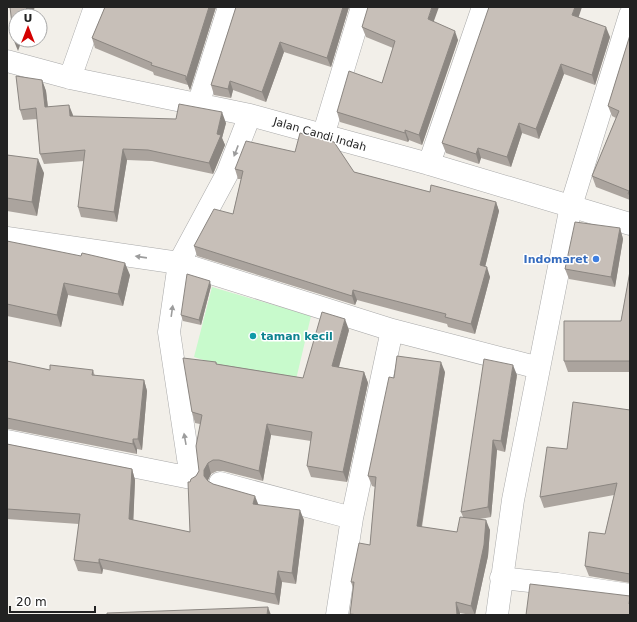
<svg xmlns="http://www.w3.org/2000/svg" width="637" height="622" viewBox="0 0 637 622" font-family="'DejaVu Sans',sans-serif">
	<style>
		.park { fill: #c8facc }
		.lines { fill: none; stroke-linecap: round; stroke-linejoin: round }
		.minor-casing { stroke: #a9a9a9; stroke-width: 23 }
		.minor { stroke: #fff; stroke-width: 22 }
		.wall { fill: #aba49e }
		.shaded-wall { fill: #8b8681 }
		.building { fill: #c7bfb8; stroke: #8b8681 }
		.oneway { fill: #9c9c9c }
		.shop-dot { fill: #3f7fe0; stroke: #fff; stroke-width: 1.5 }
		.culture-dot { fill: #0f9aa8; stroke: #fff; stroke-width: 1.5 }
		.labels { text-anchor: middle; stroke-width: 3; stroke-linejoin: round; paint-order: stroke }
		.street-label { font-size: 11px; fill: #222; stroke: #fff }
		.shop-label { font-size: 11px; font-weight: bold; fill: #366cbe; stroke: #fff; text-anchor: end }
		.culture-label { font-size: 11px; font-weight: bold; fill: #0d838f; stroke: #fff; text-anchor: start }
	</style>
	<rect width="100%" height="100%" fill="#f2efe9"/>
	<path class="park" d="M 212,287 L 311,316 L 294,388 L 194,357 Z"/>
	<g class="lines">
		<g class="minor-casing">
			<path id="minor" d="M 7,61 L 70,78 L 250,115 L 429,164 L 630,224
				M 70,78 L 95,7
				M 198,105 L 229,7
				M 323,136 L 362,7
				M 429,164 L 483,7
				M 7,238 L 179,263 L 392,330 L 539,368
				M 7,441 L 191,478 L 169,332 L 179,263 L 227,174 L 250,115
				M 220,483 L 352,518
				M 501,578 L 557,584 L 630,595
				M 337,615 L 352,518 L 392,330
				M 497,615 L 513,500 L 571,206 L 630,15"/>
		</g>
		<use href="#minor" class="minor"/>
	</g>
	<path class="wall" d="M 105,7 L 216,7 L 190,90 L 188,85 L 154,75 L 153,72 L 95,48 L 92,38 Z
		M 236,7 L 349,7 L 331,67 L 284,52 L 266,102 L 233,90 L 231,98 L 214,95 L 211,85 Z
		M 579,17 L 610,37 L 595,85 L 564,74 L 539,139 L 522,133 L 511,167 L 481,158 L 479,164 L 446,153 L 442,143 Z
		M 434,22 L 458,40 L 422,145 L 409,140 L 408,142 L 340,122 L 337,112 L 382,83 L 393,48 L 366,37 L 362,27 Z
		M 630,35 L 630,200 L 596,187 L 592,176 L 616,118 L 612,116 L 608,106 Z
		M 42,80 L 46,91 L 48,107 L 73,116 L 226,123 L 222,138 L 225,145 L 213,174 L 152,161 L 127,160 L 117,222 L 81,217 L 78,207 L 84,161 L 44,164 L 40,154 L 37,119 L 23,120 L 20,110 Z
		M 7,155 L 44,173 L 37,216 L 7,211 Z
		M 235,169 L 354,172 L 430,192 L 496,202 L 499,211 L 485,267 L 490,277 L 475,334 L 448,327 L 447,324 L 357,300 L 355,305 L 197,256 L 194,246 L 233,214 L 241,179 L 238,179 Z
		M 620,228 L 623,239 L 615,287 L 569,279 L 565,269 Z
		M 7,241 L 130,275 L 123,306 L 68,295 L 61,327 L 7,316 Z
		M 630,271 L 630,372 L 568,372 L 564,361 L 621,321 Z
		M 211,286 L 201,325 L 183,321 L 181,315 Z
		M 349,330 L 339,367 L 364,372 L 368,383 L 347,482 L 311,477 L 307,466 L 311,441 L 271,435 L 263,481 L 223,471 L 217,471 L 211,474 L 208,480 L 208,482 L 213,484 L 258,505 L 304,520 L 296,584 L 282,582 L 279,605 L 103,569 L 102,574 L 78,571 L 74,560 L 79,524 L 7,519 L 7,444 L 132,469 L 135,480 L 133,520 L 190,532 L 190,482 L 196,476 L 199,471 L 200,424 L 195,423 L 192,412 L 216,362 L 217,364 L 303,378 Z
		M 7,361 L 50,370 L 93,370 L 95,376 L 144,380 L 147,391 L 142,450 L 137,449 L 137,454 L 9,429 L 7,429 Z
		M 445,372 L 422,527 L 457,532 L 463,517 L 461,512 L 517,375 L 505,452 L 497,450 L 491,517 L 480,519 L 490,530 L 488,556 L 475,615 L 471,615 L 460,613 L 460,615 L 350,615 L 353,588 L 351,582 L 370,545 L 375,487 L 372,486 L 368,476 L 394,378 Z
		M 630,410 L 630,583 L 589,576 L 585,566 L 605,534 L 614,495 L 544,508 L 540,497 L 567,449 Z"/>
	<path class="shaded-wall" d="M 27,7 L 35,7 L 31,16 L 24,16 Z
		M 209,7 L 216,7 L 190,90 L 186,80 Z
		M 343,7 L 349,7 L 331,67 L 327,58 Z
		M 432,7 L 439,7 L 431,29 L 428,19 Z
		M 575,7 L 582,7 L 576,25 L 572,15 Z
		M 606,27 L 610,37 L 595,85 L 592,75 Z
		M 455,31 L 458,40 L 422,145 L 419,135 Z
		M 16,36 L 16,40 L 22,40 L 18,51 L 14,41 Z
		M 280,42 L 284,52 L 266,102 L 262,92 Z
		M 561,64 L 564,74 L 539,139 L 536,129 Z
		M 42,80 L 46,91 L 49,118 L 45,107 Z
		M 230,81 L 233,90 L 231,98 L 228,89 Z
		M 69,105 L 73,115 L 74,126 L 70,116 Z
		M 222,112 L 226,123 L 222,138 L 225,145 L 213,174 L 209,163 L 217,134 Z
		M 519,123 L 522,133 L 511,167 L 507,157 Z
		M 405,130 L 409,140 L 408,142 L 405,133 Z
		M 478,148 L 481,158 L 479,164 L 476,154 Z
		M 123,149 L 127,160 L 117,222 L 114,212 Z
		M 38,159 L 44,173 L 37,216 L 32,202 Z
		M 496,202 L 499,211 L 483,275 L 480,265 Z
		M 620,228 L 623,239 L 615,287 L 611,277 Z
		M 125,263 L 130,275 L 123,306 L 118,294 Z
		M 487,267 L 490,277 L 475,334 L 471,324 Z
		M 210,281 L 211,286 L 201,325 L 199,320 Z
		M 64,283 L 68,295 L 61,327 L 57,315 Z
		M 353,290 L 357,300 L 355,305 L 352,296 Z
		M 345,319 L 349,330 L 336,377 L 332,366 Z
		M 441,362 L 445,372 L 420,536 L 417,526 Z
		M 513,365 L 517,375 L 505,452 L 501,441 Z
		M 364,372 L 368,383 L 347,482 L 343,472 Z
		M 144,380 L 147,391 L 142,450 L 138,439 Z
		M 267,424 L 271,435 L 263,481 L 259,471 Z
		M 133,439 L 137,449 L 137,454 L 133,444 Z
		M 493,440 L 497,450 L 491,517 L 488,507 Z
		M 208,463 L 211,474 L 208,480 L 208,487 L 204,476 L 204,470 Z
		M 132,469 L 135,480 L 133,530 L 129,519 Z
		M 255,496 L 259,506 L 253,504 Z
		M 300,510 L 304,520 L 296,584 L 292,573 Z
		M 486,520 L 490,530 L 488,556 L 475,615 L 471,606 Z
		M 99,559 L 103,569 L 102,574 L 99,563 Z
		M 278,571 L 282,582 L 279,605 L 275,594 Z
		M 456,602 L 460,613 L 460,615 L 457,615 Z
		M 268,607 L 271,615 L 267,615 Z"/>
	<path class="building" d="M 10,7 L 27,7 L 24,16 L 16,16 L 16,36 L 14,41 Z
		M 105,7 L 209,7 L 186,80 L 186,76 L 151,65 L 152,63 L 92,38 Z
		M 236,7 L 343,7 L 327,58 L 280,42 L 262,92 L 230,81 L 228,89 L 211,85 Z
		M 368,7 L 432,7 L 428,19 L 455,31 L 419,135 L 405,130 L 405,133 L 337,112 L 349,71 L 382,83 L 395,41 L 362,27 Z
		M 489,7 L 575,7 L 572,15 L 606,27 L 592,75 L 561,64 L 536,129 L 519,123 L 507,157 L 478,148 L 476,154 L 442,143 Z
		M 630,35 L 630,194 L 628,194 L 629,191 L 592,176 L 619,111 L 608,106 Z
		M 16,76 L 42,80 L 45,107 L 69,105 L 70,116 L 176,119 L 179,104 L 222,112 L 217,134 L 221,135 L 209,163 L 148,150 L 123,149 L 114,212 L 78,207 L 85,150 L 40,154 L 36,108 L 20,110 Z
		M 300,133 L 334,142 L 354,172 L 430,192 L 431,185 L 496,202 L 480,265 L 487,267 L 471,324 L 445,317 L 446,314 L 353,290 L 352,296 L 194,246 L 214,209 L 233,214 L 243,171 L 235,169 L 246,141 L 295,152 Z
		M 7,155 L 38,159 L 32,202 L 7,198 Z
		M 575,222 L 620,228 L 611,277 L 565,269 Z
		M 7,241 L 81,256 L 82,253 L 125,263 L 118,294 L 64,283 L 57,315 L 7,304 Z
		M 630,271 L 630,361 L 564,361 L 564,321 L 621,321 Z
		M 187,274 L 210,281 L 199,320 L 181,315 Z
		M 322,312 L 345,319 L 332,366 L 364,372 L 343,472 L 307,466 L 312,432 L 267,424 L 259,471 L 219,460 L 213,460 L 208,463 L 204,470 L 204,476 L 208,481 L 213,484 L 255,496 L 253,504 L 300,510 L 292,573 L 278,571 L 275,594 L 99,559 L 99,563 L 74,560 L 80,514 L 7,509 L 7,444 L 132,469 L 129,519 L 190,532 L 188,482 L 190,482 L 191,479 L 196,476 L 199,471 L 196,446 L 202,415 L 192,412 L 183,358 L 216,362 L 216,364 L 303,378 Z
		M 397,356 L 441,362 L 417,526 L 457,532 L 460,517 L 486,520 L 484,545 L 471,606 L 456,602 L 457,615 L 359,615 L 350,614 L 354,582 L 351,582 L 359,543 L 370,545 L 376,477 L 368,476 L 389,377 L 394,378 Z
		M 484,359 L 513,365 L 501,441 L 493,440 L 488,507 L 461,512 Z
		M 7,361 L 50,370 L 50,365 L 93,370 L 92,375 L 144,380 L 138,439 L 133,439 L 133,444 L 7,418 Z
		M 573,402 L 630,410 L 630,574 L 585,566 L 589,532 L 605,534 L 617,483 L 540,497 L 547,447 L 567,449 Z
		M 530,584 L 630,596 L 629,604 L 630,604 L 630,615 L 526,615 Z
		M 268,607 L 267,615 L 107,615 L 107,613 Z"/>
	<defs><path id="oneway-solid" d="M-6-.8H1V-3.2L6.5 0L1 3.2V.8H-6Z"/></defs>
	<g class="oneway">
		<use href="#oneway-solid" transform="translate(236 151) rotate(111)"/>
		<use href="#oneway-solid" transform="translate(141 257) rotate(-172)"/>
		<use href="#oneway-solid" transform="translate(172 311) rotate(-82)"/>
		<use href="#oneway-solid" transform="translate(185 439) rotate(-100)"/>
	</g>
	<circle class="shop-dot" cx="596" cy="259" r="4"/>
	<circle class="culture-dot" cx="253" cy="336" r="4"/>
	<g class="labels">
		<g class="street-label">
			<text transform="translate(320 134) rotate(16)" y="4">Jalan Candi Indah</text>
		</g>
		<g class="shop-label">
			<text x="588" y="263">Indomaret</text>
		</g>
		<g class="culture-label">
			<text x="261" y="340">taman kecil</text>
		</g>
	</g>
	<rect width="637" height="622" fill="none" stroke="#222222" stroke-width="16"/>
	<g transform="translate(28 28)"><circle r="19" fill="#ffffff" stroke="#a7a7a7"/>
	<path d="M0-3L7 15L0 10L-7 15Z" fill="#d40000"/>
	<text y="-6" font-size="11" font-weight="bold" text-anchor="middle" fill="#222222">U</text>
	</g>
	<path d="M10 606v6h85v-6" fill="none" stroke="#222222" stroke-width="2"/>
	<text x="16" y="606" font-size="12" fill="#222222" stroke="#ffffff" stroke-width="3" paint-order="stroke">20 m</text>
</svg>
